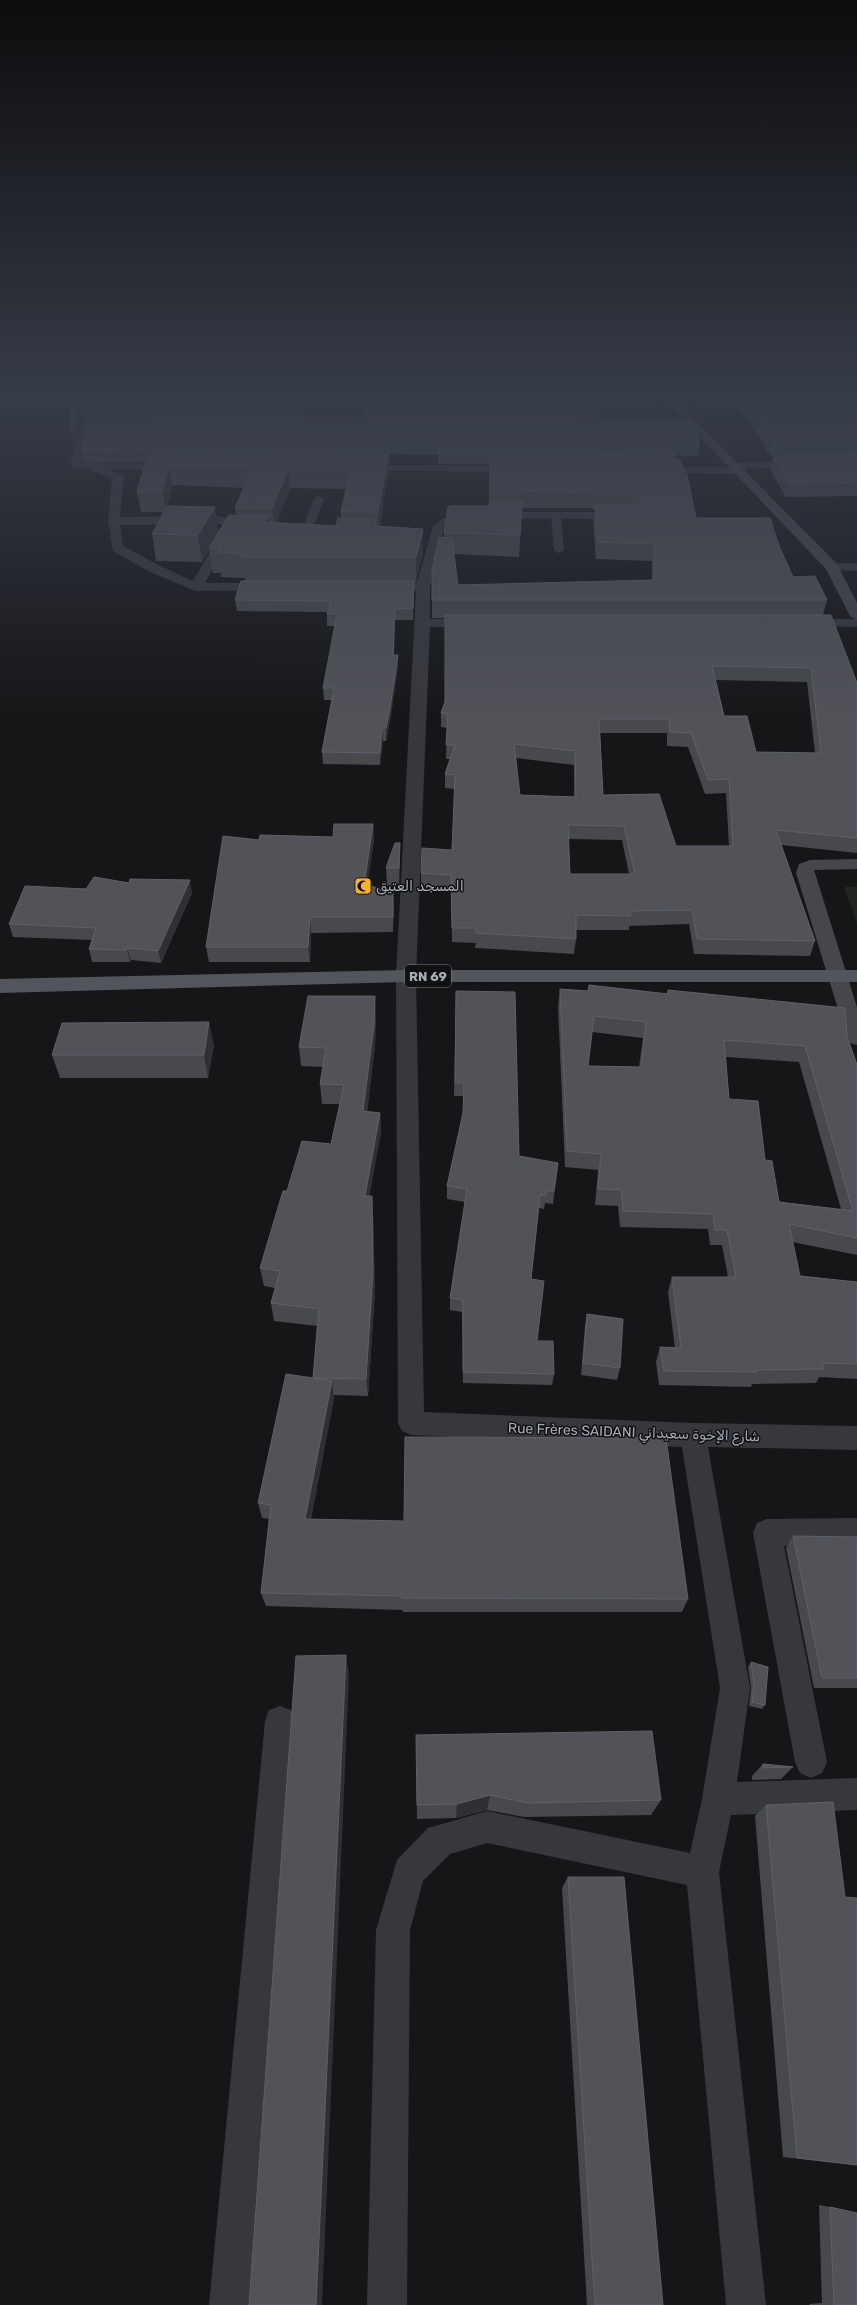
<svg xmlns="http://www.w3.org/2000/svg" width="857" height="2305" viewBox="0 0 857 2305" font-family="Rubik,'Noto Sans Arabic',sans-serif">
	<style>
		.built { fill: #222225 }
		.green { fill: #1e261f }
		.lines { fill: none; stroke-linecap: round; stroke-linejoin: round }
		.service { fill: #37383d; fill-rule: evenodd }
		.minor { fill: #37383d; fill-rule: evenodd }
		.secondary { fill: #45474d; fill-rule: evenodd }
		.primary { fill: #53555c; fill-rule: evenodd }
		.wall { fill: #47494d; fill-rule: evenodd }
		.shaded-wall { fill: #2f3033 }
		.building { fill: #525359; stroke: #5f6168; fill-rule: evenodd }
		.labels { text-anchor: middle; stroke-width: 3; stroke-linejoin: round; paint-order: stroke }
		.shield { fill: #111113; stroke: #7b7e86; stroke-width: 1 }
		.shield-label { font-size: 13px; font-weight: bold; fill: #a8adb8 }
		.poi-label { font-size: 14px; fill: #a8adb8; stroke: #111113; text-anchor: start }
		.street-label { font-size: 14px; fill: #a8adb8; stroke: #111113 }
	</style>
	<rect width="100%" height="100%" fill="#161618"/>
	<path class="built" d="M 300,399 L 642,399 L 663,421 L 295,421 Z"/>
	<path class="green" d="M 844,887 L 857,887 L 857,923 Z"/>
	<g class="lines">
		<path class="service" d="M 319,496 L 324,499 L 310,536 L 305,539 L 302,538 L 300,536 L 314,499 Z
			M 556,513 L 561,516 L 564,550 L 559,553 L 554,550 L 551,516 Z"/>
		<path class="minor" d="M 85,399 L 95,399 L 92,422 L 82,462 L 174,464 L 180,467 L 174,470 L 108,469 L 124,476 L 120,517 L 218,516 L 232,519 L 233,533 L 205,583 L 268,583 L 275,587 L 273,590 L 196,591 L 150,572 L 113,551 L 108,521 L 112,478 L 92,471 L 91,469 L 76,468 L 70,465 L 82,422 ZM 222,524 L 221,533 L 193,581 L 160,566 L 123,546 L 120,525 Z
			M 857,457 L 857,463 L 745,469 L 745,473 L 741,474 L 656,473 L 650,470 L 656,467 L 730,467 L 731,464 L 735,463 Z
			M 358,465 L 520,466 L 526,469 L 520,472 L 354,470 L 352,468 Z
			M 487,512 L 624,512 L 630,516 L 624,520 C 590,520 465,513 443,530 L 430,587 L 430,619 L 474,619 L 481,623 L 474,627 L 430,627 L 416,976 L 424,1412 L 693,1423 L 857,1426 L 857,1450 L 708,1447 L 750,1688 L 737,1782 L 857,1778 L 857,1810 L 731,1815 L 719,1872 L 766,2305 L 726,2305 L 687,1885 L 487,1843 L 450,1854 L 423,1881 L 410,1930 L 407,2305 L 367,2305 L 376,1930 L 397,1860 L 428,1828 L 487,1811 L 690,1853 L 702,1799 L 720,1688 L 682,1447 L 411,1435 L 402,1431 L 398,1423 L 396,976 L 416,591 L 384,591 L 377,587 L 384,583 L 417,583 L 433,526 L 442,519 Z
			M 832,563 L 857,563 L 857,571 L 827,570 L 826,567 L 827,564 Z
			M 805,619 L 857,619 L 857,627 L 800,626 L 798,623 L 800,620 Z
			M 857,1518 L 857,1546 L 784,1546 L 827,1762 L 822,1773 L 811,1778 L 800,1773 L 795,1762 L 753,1533 L 757,1523 L 767,1519 Z
			M 280,1706 L 291,1710 L 295,1721 L 249,2305 L 209,2305 L 265,1721 L 269,1710 Z"/>
		<path class="secondary" d="M 664,399 L 674,399 L 837,564 L 857,603 L 857,620 L 850,616 L 826,569 Z
			M 857,859 L 857,869 L 814,870 L 857,1007 L 857,1045 L 850,1043 L 847,1038 L 796,873 L 799,864 L 810,860 Z"/>
		<path class="primary" d="M 406,970 L 857,970 L 857,982 L 406,982 L 0,993 L 0,979 Z"/>
	</g>
	<path class="wall" d="M 0,399 L 85,399 L 74,445 L 69,406 L 0,406 Z
		M 93,399 L 309,399 L 303,417 L 363,417 L 362,406 L 599,406 L 597,418 L 636,421 L 699,446 L 697,456 L 674,455 L 674,459 L 696,518 L 779,546 L 793,577 L 827,600 L 823,615 L 857,683 L 857,853 L 781,845 L 815,941 L 810,956 L 694,954 L 689,924 L 629,926 L 629,930 L 576,930 L 576,939 L 574,954 L 475,948 L 476,943 L 452,942 L 451,889 L 421,887 L 421,873 L 452,850 L 455,789 L 445,788 L 445,774 L 450,759 L 446,759 L 447,728 L 441,727 L 441,713 L 445,702 L 445,618 L 432,618 L 432,570 L 444,537 L 444,533 L 489,506 L 489,464 L 438,464 L 438,455 L 389,454 L 389,464 L 388,464 L 388,473 L 380,526 L 423,529 L 423,553 L 416,582 L 414,582 L 413,620 L 395,620 L 394,655 L 398,667 L 390,721 L 386,741 L 383,741 L 380,765 L 323,764 L 322,752 L 332,700 L 324,700 L 323,688 L 335,626 L 327,626 L 327,612 L 237,611 L 235,600 L 245,581 L 245,578 L 221,577 L 221,573 L 213,573 L 209,550 L 202,562 L 156,561 L 152,534 L 163,512 L 141,512 L 137,492 L 146,462 L 84,462 L 82,451 L 94,417 L 92,405 ZM 172,485 L 244,488 L 235,508 L 236,515 L 219,532 L 167,506 ZM 290,488 L 346,489 L 341,511 L 341,518 L 336,526 L 276,523 ZM 522,508 L 592,508 L 593,510 L 595,510 L 593,522 L 596,559 L 652,561 L 652,580 L 458,585 L 454,554 L 519,557 ZM 716,680 L 807,682 L 815,753 L 756,752 L 724,716 ZM 600,733 L 667,733 L 667,746 L 688,747 L 705,794 L 726,793 L 729,846 L 676,846 L 603,795 ZM 516,758 L 574,765 L 574,797 L 520,795 ZM 568,839 L 622,840 L 629,874 L 570,874 Z
		M 699,399 L 857,399 L 857,496 L 786,497 L 771,471 L 773,460 L 752,426 L 734,402 L 702,403 Z
		M 373,824 L 374,839 L 367,885 L 393,891 L 393,932 L 311,933 L 310,962 L 209,962 L 206,947 L 259,840 L 333,837 Z
		M 400,843 L 400,861 L 399,886 L 387,886 L 386,868 Z
		M 192,893 L 161,963 L 131,960 L 130,962 L 92,962 L 89,949 L 92,940 L 13,937 L 9,924 Z
		M 560,989 L 588,991 L 667,994 L 668,990 L 847,1036 L 857,1065 L 857,1255 L 792,1242 L 800,1276 L 857,1282 L 857,1379 L 819,1377 L 816,1383 L 752,1384 L 751,1387 L 659,1385 L 656,1362 L 660,1347 L 675,1348 L 668,1292 L 672,1277 L 728,1277 L 722,1245 L 710,1245 L 708,1229 L 620,1227 L 618,1206 L 595,1205 L 598,1170 L 565,1167 L 558,1006 ZM 592,1032 L 643,1038 L 639,1067 L 588,1066 ZM 726,1057 L 799,1062 L 841,1209 L 779,1202 L 765,1160 L 729,1099 Z
		M 456,991 L 519,1156 L 558,1163 L 553,1204 L 545,1203 L 544,1209 L 539,1208 L 531,1279 L 537,1341 L 554,1374 L 552,1385 L 463,1383 L 462,1312 L 450,1310 L 450,1298 L 465,1202 L 447,1199 L 447,1186 L 463,1113 L 464,1096 L 454,1096 Z
		M 376,1016 L 375,1045 L 367,1112 L 380,1113 L 381,1132 L 369,1196 L 373,1214 L 375,1290 L 368,1396 L 333,1395 L 334,1398 L 311,1519 L 688,1599 L 682,1612 L 403,1612 L 403,1610 L 266,1606 L 261,1593 L 269,1519 L 262,1518 L 258,1503 L 313,1378 L 317,1326 L 274,1321 L 271,1303 L 275,1288 L 264,1286 L 260,1268 L 287,1191 L 331,1144 L 340,1104 L 322,1104 L 320,1084 L 323,1067 L 301,1066 L 299,1047 Z
		M 214,1045 L 208,1078 L 60,1078 L 52,1055 Z
		M 587,1314 L 620,1368 L 617,1380 L 581,1375 L 585,1326 Z
		M 793,1536 L 857,1537 L 857,1688 L 814,1688 L 786,1548 Z
		M 751,1662 L 765,1705 L 762,1709 L 749,1706 L 751,1688 L 748,1667 Z
		M 416,1735 L 661,1800 L 651,1815 L 524,1817 L 487,1810 L 456,1818 L 417,1819 Z
		M 763,1764 L 793,1767 L 781,1779 L 752,1780 L 752,1776 Z
		M 766,1805 L 845,1897 L 857,1898 L 857,2165 L 783,2157 L 755,1816 Z
		M 568,1877 L 663,2305 L 587,2305 L 562,1888 Z
		M 819,2205 L 830,2207 L 857,2305 L 810,2305 L 809,2304 L 822,2303 Z"/>
	<path class="shaded-wall" d="M 79,399 L 85,399 L 74,445 L 71,432 Z
		M 304,399 L 309,399 L 302,418 L 301,405 Z
		M 388,454 L 388,473 L 379,533 L 378,513 Z
		M 169,466 L 172,485 L 166,512 L 162,491 Z
		M 288,469 L 290,488 L 274,530 L 272,509 Z
		M 215,507 L 219,534 L 209,548 L 209,550 L 202,562 L 198,535 Z
		M 268,516 L 270,540 L 265,522 Z
		M 423,529 L 423,553 L 416,582 L 416,557 Z
		M 414,581 L 414,592 L 413,620 L 413,608 Z
		M 395,609 L 395,620 L 393,667 L 393,655 Z
		M 398,655 L 398,667 L 390,721 L 386,741 L 386,728 Z
		M 382,728 L 383,741 L 380,765 L 380,753 Z
		M 373,824 L 374,839 L 365,900 L 364,885 Z
		M 400,843 L 400,861 L 399,886 L 399,868 Z
		M 190,880 L 192,893 L 161,963 L 158,951 Z
		M 393,891 L 394,907 L 393,932 Z
		M 310,917 L 311,933 L 310,962 L 308,947 Z
		M 127,948 L 131,960 L 130,962 L 127,950 Z
		M 375,996 L 376,1016 L 375,1045 L 365,1131 L 363,1111 Z
		M 209,1022 L 214,1045 L 208,1078 L 204,1055 Z
		M 380,1113 L 381,1132 L 366,1215 L 365,1196 Z
		M 372,1196 L 373,1214 L 375,1290 L 368,1396 L 366,1379 Z
		M 332,1381 L 334,1398 L 308,1534 L 305,1519 Z
		M 346,1655 L 349,1675 L 322,2305 L 316,2305 Z
		M 490,1795 L 487,1810 L 456,1818 L 457,1804 Z"/>
	<path class="building" d="M 69,399 L 79,399 L 71,432 Z
		M 93,399 L 304,399 L 301,405 L 92,405 Z
		M 364,399 L 597,399 L 599,406 L 362,406 Z
		M 743,399 L 857,399 L 857,444 L 775,447 L 755,414 Z
		M 90,417 L 636,418 L 636,421 L 693,420 L 699,427 L 699,446 L 668,444 L 674,456 L 438,454 L 438,444 L 389,444 L 389,454 L 82,451 Z
		M 155,452 L 388,454 L 378,513 L 341,511 L 351,469 L 288,469 L 272,509 L 235,508 L 253,468 L 169,466 L 162,491 L 137,492 L 145,463 Z
		M 857,452 L 857,483 L 789,484 L 774,459 L 782,458 L 781,456 Z
		M 490,458 L 679,459 L 687,475 L 696,518 L 770,518 L 779,546 L 793,577 L 815,576 L 827,600 L 432,600 L 432,570 L 439,537 L 452,538 L 458,585 L 654,580 L 654,544 L 598,542 L 595,505 L 629,505 L 636,500 L 636,498 L 629,494 L 594,494 L 594,492 L 523,491 L 522,494 L 490,494 Z
		M 490,501 L 522,501 L 520,535 L 444,533 L 448,507 L 451,506 L 490,506 Z
		M 167,506 L 215,507 L 198,535 L 152,534 Z
		M 229,515 L 268,516 L 265,522 L 336,526 L 338,518 L 376,519 L 375,526 L 423,529 L 416,557 L 242,557 L 243,554 L 218,552 L 220,549 L 209,548 Z
		M 241,581 L 414,581 L 413,608 L 395,609 L 393,655 L 398,655 L 390,708 L 386,728 L 382,728 L 380,753 L 322,752 L 334,688 L 323,688 L 337,614 L 327,614 L 331,601 L 235,600 Z
		M 445,615 L 831,615 L 857,683 L 857,838 L 776,830 L 815,941 L 697,939 L 692,910 L 630,911 L 631,916 L 576,915 L 576,939 L 476,933 L 476,928 L 452,928 L 451,875 L 421,873 L 422,848 L 452,850 L 455,775 L 445,774 L 455,745 L 446,745 L 448,714 L 441,713 L 445,702 ZM 712,666 L 811,668 L 821,753 L 756,752 L 747,716 L 724,716 ZM 599,719 L 669,719 L 670,732 L 691,733 L 708,780 L 729,779 L 733,846 L 676,846 L 659,794 L 603,795 ZM 514,744 L 575,751 L 576,797 L 520,795 ZM 568,825 L 624,826 L 635,874 L 570,874 Z
		M 334,824 L 373,824 L 364,885 L 393,891 L 393,917 L 310,917 L 308,947 L 206,947 L 223,836 L 259,840 L 260,835 L 333,837 Z
		M 395,843 L 400,843 L 399,868 L 386,868 Z
		M 94,877 L 129,883 L 130,879 L 190,880 L 158,951 L 127,948 L 127,950 L 89,949 L 96,928 L 9,924 L 25,886 L 86,889 Z
		M 589,985 L 668,994 L 668,990 L 845,1008 L 847,1036 L 857,1065 L 857,1238 L 789,1224 L 800,1276 L 857,1282 L 857,1364 L 822,1363 L 824,1369 L 757,1370 L 757,1372 L 664,1371 L 660,1347 L 681,1348 L 672,1277 L 736,1277 L 727,1230 L 715,1230 L 713,1214 L 623,1211 L 621,1190 L 598,1189 L 601,1154 L 567,1151 L 560,989 L 588,991 ZM 594,1016 L 646,1022 L 641,1067 L 588,1066 ZM 724,1040 L 805,1046 L 853,1211 L 779,1202 L 772,1161 L 765,1160 L 758,1101 L 729,1099 Z
		M 456,991 L 515,992 L 519,1156 L 558,1163 L 554,1191 L 546,1191 L 546,1196 L 540,1195 L 531,1279 L 544,1281 L 537,1341 L 553,1341 L 554,1374 L 463,1372 L 463,1300 L 450,1298 L 467,1189 L 447,1186 L 463,1113 L 464,1083 L 455,1083 Z
		M 308,996 L 375,996 L 374,1025 L 363,1111 L 380,1113 L 365,1196 L 372,1196 L 373,1272 L 366,1379 L 314,1378 L 332,1381 L 305,1519 L 404,1521 L 405,1437 L 666,1438 L 688,1599 L 402,1598 L 402,1596 L 261,1593 L 271,1505 L 258,1503 L 286,1374 L 313,1378 L 319,1309 L 271,1303 L 280,1271 L 260,1268 L 283,1191 L 287,1191 L 302,1141 L 331,1144 L 344,1085 L 320,1084 L 326,1048 L 299,1047 Z
		M 209,1022 L 204,1055 L 52,1055 L 62,1023 Z
		M 587,1314 L 623,1319 L 620,1368 L 583,1363 Z
		M 793,1536 L 857,1537 L 857,1678 L 822,1678 Z
		M 346,1655 L 316,2305 L 249,2305 L 296,1656 Z
		M 751,1662 L 768,1667 L 765,1705 L 752,1702 L 754,1684 Z
		M 652,1731 L 661,1800 L 528,1803 L 490,1795 L 457,1804 L 417,1805 L 416,1735 Z
		M 763,1764 L 793,1767 L 763,1768 Z
		M 833,1802 L 845,1897 L 857,1898 L 857,2165 L 797,2158 L 766,1805 Z
		M 568,1877 L 624,1877 L 663,2305 L 595,2305 Z
		M 830,2207 L 857,2213 L 857,2305 L 834,2305 Z"/>
	<linearGradient id="sky" x2="0" y2="1"><stop stop-color="#0c0c0d"/><stop offset="0.55" stop-color="#363c48"/><stop offset="1" stop-color="#363c48" stop-opacity="0"/></linearGradient>
	<rect width="857" height="721" fill="url(#sky)"/>
	<defs>
		<g id="mosque-square" transform="scale(0.9)"><rect x="-9" y="-9" width="18" height="18" rx="4" fill="#f2b134" stroke="#111113"/><path d="M3.5-4.9A6 6 0 1 0 3.5 4.9A5 5 0 1 1 3.5-4.9Z" fill="#111"/></g>
	</defs>
	<g fill-rule="evenodd">
		<use href="#mosque-square" x="363" y="886"/>
	</g>
	<g class="labels">
		<rect class="shield" x="405" y="965" width="46" height="22" rx="3"/>
		<g class="shield-label">
			<text x="428" y="981">RN 69</text>
		</g>
		<g class="poi-label">
			<text x="376" y="891">المسجد العتيق</text>
		</g>
		<g class="street-label">
			<text transform="translate(634 1432) rotate(2)" y="5">Rue Frères SAIDANI شارع الإخوة سعيداني</text>
		</g>
	</g>
</svg>
